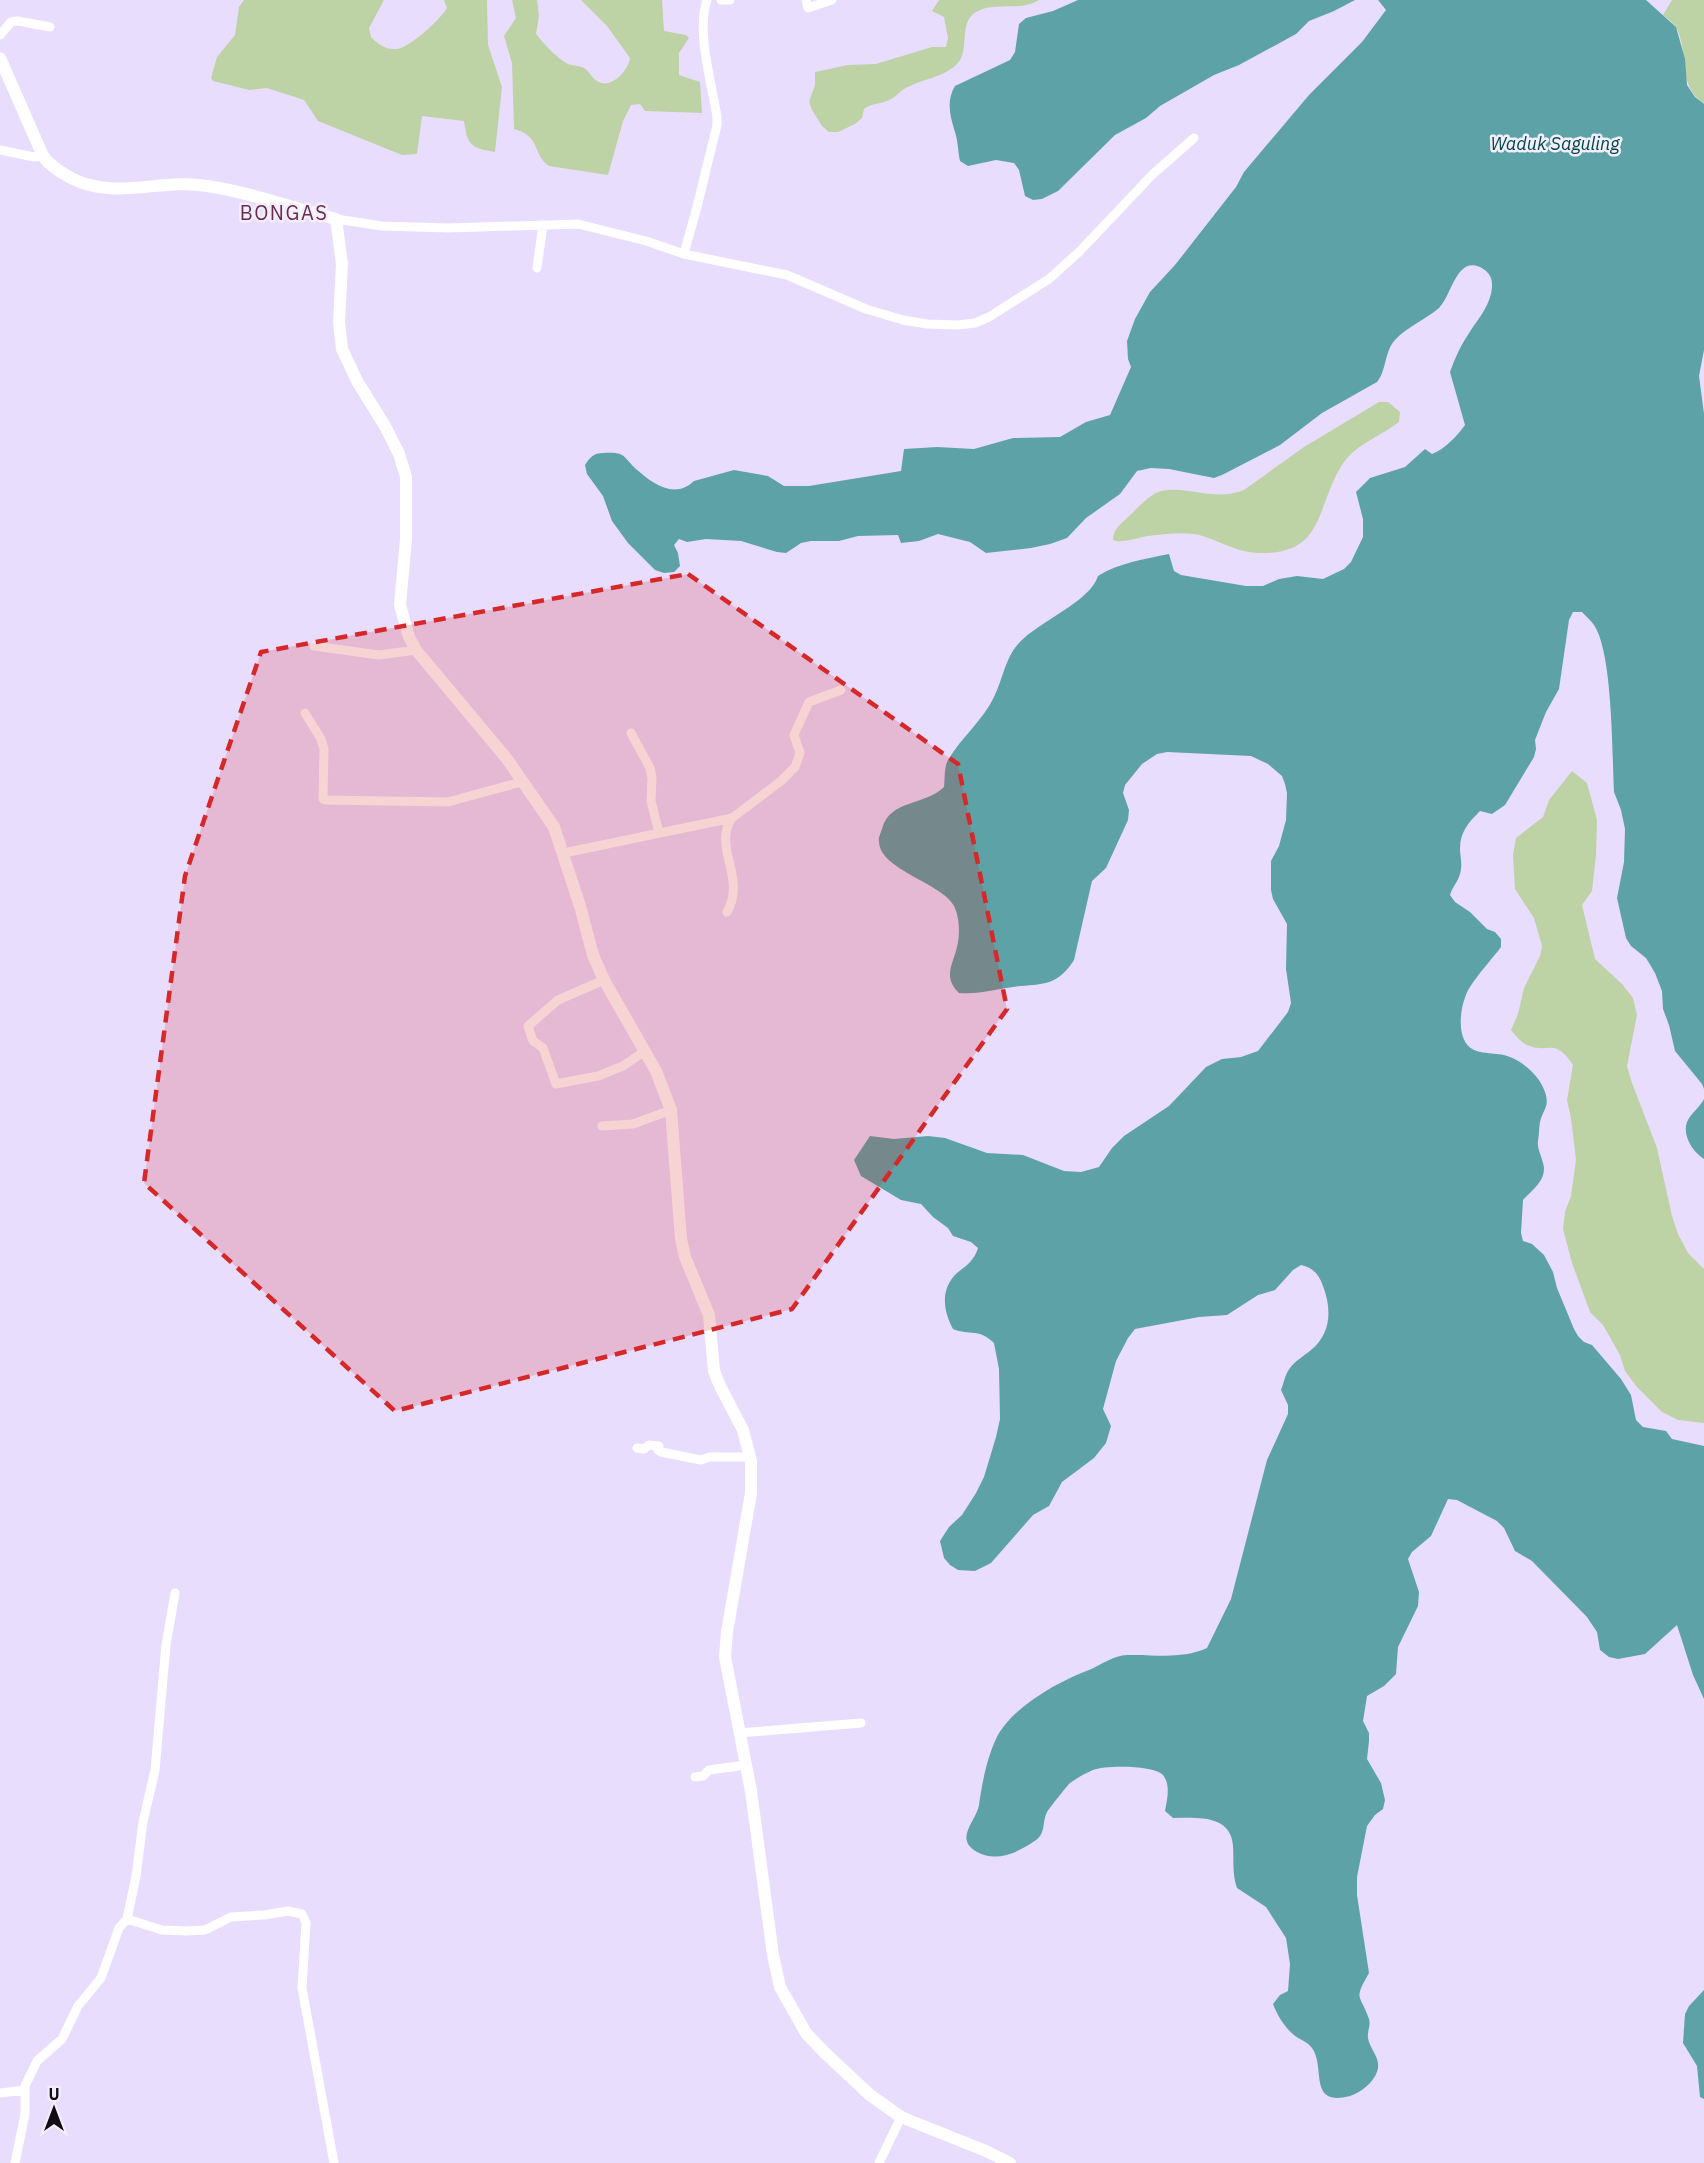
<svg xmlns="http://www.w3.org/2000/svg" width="1704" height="2163" viewBox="0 0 1704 2163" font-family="'IBM Plex Sans',sans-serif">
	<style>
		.green { fill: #bdd2a5 }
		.water { fill: #5da2a6 }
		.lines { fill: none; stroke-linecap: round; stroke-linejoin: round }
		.street { stroke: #fff; stroke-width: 9 }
		.secondary { stroke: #fff; stroke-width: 12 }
		.marked { fill: #d62828; fill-opacity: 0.2; stroke: #d62828; stroke-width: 4.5; stroke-dasharray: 12 8; stroke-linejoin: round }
		.labels { text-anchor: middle; stroke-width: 5; stroke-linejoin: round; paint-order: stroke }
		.water-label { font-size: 18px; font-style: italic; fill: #014648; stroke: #f3eefc }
		.quarter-label { font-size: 20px; letter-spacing: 1.5px; fill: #692b4e; stroke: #f3eefc }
	</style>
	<rect width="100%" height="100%" fill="#e9ddfe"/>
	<path class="green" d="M 244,0 L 384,0 L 369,28 L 371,37 C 378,44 386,50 396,49 C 408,49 441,19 447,8 L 444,0 L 487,0 L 488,45 L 502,87 L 495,152 C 471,148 467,145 464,121 L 422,116 L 417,154 L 402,155 L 318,121 L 304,100 L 267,88 L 249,90 L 213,81 L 211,78 L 217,57 L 235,35 L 239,7 Z
		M 512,0 L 537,0 L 539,16 L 536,34 C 544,44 555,56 566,63 C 571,66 578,65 584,68 C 589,71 592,78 597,81 C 611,90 628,71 630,58 L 607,26 L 581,0 L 662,0 L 664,31 L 686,35 L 689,38 L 679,53 L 679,75 L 700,82 L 702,113 L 645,111 L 640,104 L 631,105 L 623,121 L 608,175 L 549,166 C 532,154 541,136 514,129 L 512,63 L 504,36 L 516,18 Z
		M 939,0 L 1039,0 C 1020,12 995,1 976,12 C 958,23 970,49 958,63 C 944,78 921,79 904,89 C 899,92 895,98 889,100 C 879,105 874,102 864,109 L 862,118 L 855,124 L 838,132 L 829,132 L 822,126 L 812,110 L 809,102 L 815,85 L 815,72 L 848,65 L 876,64 L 932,47 L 946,47 L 948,38 L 944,17 L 932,11 Z
		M 1672,0 L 1704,0 L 1704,104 C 1676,83 1690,57 1677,29 C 1675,24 1668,19 1663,15 Z
		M 1379,402 L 1388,402 L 1400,412 L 1399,422 C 1381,436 1357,444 1344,462 C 1315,504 1327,555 1259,553 C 1236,553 1216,538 1194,534 C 1179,532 1163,534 1148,536 C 1138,537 1123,544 1113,540 C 1113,529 1121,524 1128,517 C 1137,509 1145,499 1156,493 C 1180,482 1213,503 1244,490 L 1304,447 Z
		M 1572,771 L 1587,783 L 1597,820 L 1596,855 L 1592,891 L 1582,905 L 1595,959 L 1622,984 L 1633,998 L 1637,1015 L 1627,1066 L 1632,1083 L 1657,1148 L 1672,1216 L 1678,1234 L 1688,1253 L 1704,1269 L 1704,1423 L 1678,1420 L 1662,1412 L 1637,1387 L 1625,1371 L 1620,1355 L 1603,1325 L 1590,1312 L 1572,1263 L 1563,1229 L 1565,1212 L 1571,1196 L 1576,1160 L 1571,1118 L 1567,1100 L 1573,1065 C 1553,1035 1548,1056 1525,1044 C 1520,1041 1515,1035 1511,1030 L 1518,1014 L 1524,988 L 1540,956 L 1542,946 L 1534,918 L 1515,889 L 1513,855 L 1516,838 L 1543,817 L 1549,800 Z"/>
	<path class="water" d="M 1078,0 L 1355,0 L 1334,11 L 1309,21 L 1296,34 L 1239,65 L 1214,75 L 1160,106 L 1146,118 L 1115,135 L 1058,191 L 1042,199 L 1033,200 L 1025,196 L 1019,170 L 1014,163 L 996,160 L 968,166 L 960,161 C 958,152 958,141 955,132 C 950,116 946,101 955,86 L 1010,60 L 1015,52 L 1019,24 L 1026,18 L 1053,11 Z
		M 1378,0 L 1646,0 L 1676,27 L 1685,59 L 1687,85 L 1695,97 L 1704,104 L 1704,350 L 1699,376 L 1704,414 L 1704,1089 L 1702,1084 L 1675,1051 L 1669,1025 L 1663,1009 L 1662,991 L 1655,973 L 1646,958 L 1631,946 L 1626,938 L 1617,898 L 1624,862 L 1625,829 L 1621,810 L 1614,792 C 1612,755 1613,653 1594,625 C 1591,621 1586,616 1582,612 L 1573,612 L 1569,620 L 1559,689 L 1546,712 L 1535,740 L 1536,749 L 1534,757 L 1505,805 L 1492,814 L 1480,811 C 1468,823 1460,832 1460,849 C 1460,855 1462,862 1461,869 C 1460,880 1453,885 1450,895 L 1455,902 L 1470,912 L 1487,929 L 1495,932 L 1501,939 L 1501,947 C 1491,960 1479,973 1470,987 C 1460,1002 1454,1041 1474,1050 C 1485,1055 1499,1052 1510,1057 C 1525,1063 1540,1077 1545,1092 C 1550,1107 1543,1109 1540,1122 C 1539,1128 1539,1135 1538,1141 C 1537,1149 1541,1154 1543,1163 C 1548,1179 1533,1189 1523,1200 L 1521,1233 L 1523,1241 L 1532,1244 L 1544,1255 L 1553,1272 L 1557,1288 L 1574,1329 L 1578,1336 L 1584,1342 L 1592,1345 L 1621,1379 L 1631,1395 L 1636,1420 L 1643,1427 L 1666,1431 L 1672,1439 L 1704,1446 L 1704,1699 L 1693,1675 L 1677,1625 L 1645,1654 L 1618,1659 L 1609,1657 L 1600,1650 L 1597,1632 L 1587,1617 L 1532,1561 L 1515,1551 L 1504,1528 L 1497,1521 L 1457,1500 L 1448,1499 L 1431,1536 L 1412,1552 L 1408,1559 L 1419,1592 L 1418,1606 L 1398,1647 L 1396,1674 L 1384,1686 L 1367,1696 L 1363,1721 L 1369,1733 L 1369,1741 L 1367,1759 L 1381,1783 L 1385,1800 L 1383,1809 L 1375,1815 L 1367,1826 L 1357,1877 L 1357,1895 L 1369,1973 C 1353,2001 1360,1993 1369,2019 C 1371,2025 1367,2032 1368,2038 C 1370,2050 1382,2059 1377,2072 C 1373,2083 1360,2093 1350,2096 C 1307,2107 1326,2067 1312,2048 C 1307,2041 1300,2040 1294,2035 C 1285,2028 1277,2015 1273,2004 L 1280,1995 L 1288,1991 L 1290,1964 L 1286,1938 L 1266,1907 L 1237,1888 C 1232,1874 1234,1860 1233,1846 C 1231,1814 1196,1818 1173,1818 L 1165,1811 C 1167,1800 1171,1785 1163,1775 C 1154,1765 1105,1765 1093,1770 C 1086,1773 1075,1779 1069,1784 C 1066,1787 1049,1809 1047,1812 C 1042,1822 1046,1833 1036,1840 C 1019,1852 997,1863 977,1852 C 953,1839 977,1820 979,1805 C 982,1783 987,1758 996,1739 C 1010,1708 1059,1681 1089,1670 C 1101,1665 1114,1655 1127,1655 C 1155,1654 1180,1660 1207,1648 L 1231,1599 L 1267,1460 L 1288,1414 L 1288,1405 L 1281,1390 C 1284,1383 1285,1374 1290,1368 C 1295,1361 1304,1356 1311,1350 C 1331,1334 1332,1309 1323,1286 C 1319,1275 1314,1268 1301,1265 L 1293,1270 L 1275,1290 L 1258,1295 L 1227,1315 L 1199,1317 L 1135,1329 L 1128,1338 L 1116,1361 L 1103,1409 L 1111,1426 L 1106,1443 L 1094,1458 L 1062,1482 L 1049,1506 L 1033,1515 L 991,1563 L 975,1571 L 958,1570 L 950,1565 L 944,1558 L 940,1541 L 949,1527 L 962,1515 L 976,1493 L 984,1477 L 996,1437 L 1000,1419 L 999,1369 L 994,1343 C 979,1328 970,1336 953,1329 C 943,1310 940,1289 957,1273 C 967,1265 974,1261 978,1248 L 971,1242 L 953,1236 L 948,1228 L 933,1217 L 921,1204 L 901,1200 L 861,1176 L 854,1160 L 870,1136 L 894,1139 L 928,1136 L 945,1138 L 987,1153 L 1023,1155 L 1064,1171 L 1081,1172 L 1099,1167 L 1112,1148 L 1124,1136 L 1169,1106 L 1206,1067 L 1222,1059 L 1241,1057 L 1258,1051 L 1288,1012 L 1291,1003 L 1286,969 L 1287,924 L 1273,899 L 1271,890 L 1271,861 L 1279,846 L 1286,820 L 1287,793 L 1285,784 L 1282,776 L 1268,764 L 1251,756 L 1167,752 L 1157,754 L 1142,764 L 1125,785 L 1123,793 L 1129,810 L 1128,820 L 1106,868 L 1092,881 L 1074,960 C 1069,968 1062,976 1054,980 C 1043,985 1032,985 1021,986 C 1000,988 980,995 959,993 C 941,976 955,962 958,942 C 960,931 959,916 954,906 C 942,883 880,870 879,842 C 878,838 881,832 882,829 C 890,799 925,806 944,787 C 945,779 944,767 948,760 C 961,738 983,720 994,697 C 1003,679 1005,658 1019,643 C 1039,621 1090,602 1098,576 C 1118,563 1145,559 1169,554 L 1174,571 L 1181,575 L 1246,586 L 1263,586 L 1279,579 L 1297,576 L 1323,579 L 1344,569 L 1351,562 L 1363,537 L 1363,519 L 1356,492 L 1370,478 L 1405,467 L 1425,449 L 1432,454 C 1445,449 1457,436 1465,425 L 1450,372 C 1455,357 1462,343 1471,330 C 1479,318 1487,309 1491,294 C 1492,289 1493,281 1490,276 C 1488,272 1484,269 1480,267 C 1456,257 1452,295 1439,308 C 1425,320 1408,326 1395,340 C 1384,352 1387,370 1377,382 L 1322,413 L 1280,445 L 1222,475 L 1214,478 L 1169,469 L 1151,468 L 1137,471 L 1120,494 L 1086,518 L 1067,538 L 1050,544 L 1031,548 L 986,553 L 970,542 L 938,534 L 919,541 L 901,543 L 898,535 L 858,536 L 839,541 L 811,541 L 801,543 L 786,553 L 777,552 L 741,541 L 706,539 L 687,542 L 679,539 L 674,545 L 678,553 L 680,566 L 674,572 L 664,573 L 655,570 L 628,543 L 612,521 L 603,496 L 587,474 L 585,465 C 590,457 594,453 603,453 C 610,453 616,452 622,455 C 627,458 631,465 636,469 C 652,483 674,500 694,481 L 734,470 L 768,476 L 784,486 L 809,486 L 901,471 L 904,449 L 937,447 L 974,449 L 1013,438 L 1060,437 L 1086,422 L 1110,415 L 1131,367 L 1128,359 L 1127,341 L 1135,319 L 1150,292 L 1175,265 L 1236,187 L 1244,172 L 1309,95 L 1362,42 L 1386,10 Z
		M 1704,1099 L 1704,1159 C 1693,1152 1682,1136 1687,1122 C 1691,1113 1700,1107 1704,1099 Z
		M 1704,1990 L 1704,2099 L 1700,2097 L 1697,2066 L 1683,2043 L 1685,2014 L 1689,2006 Z"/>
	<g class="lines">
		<path class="street" d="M 721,0 L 730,0
			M 806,0 L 808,8 L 832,0
			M 0,35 L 11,22 L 18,21 L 50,27
			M 0,150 L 34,157 L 43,156
			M 336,219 L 382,226 L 449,228 L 578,224 L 646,241 L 684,254 L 787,275 L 866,309 L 903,320 L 927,324 L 958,325 L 975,323 L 989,317 L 1049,279 L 1079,252 L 1153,174 L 1194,138
			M 684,254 L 698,203 L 717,125 L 717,117 C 712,84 696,32 707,0
			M 537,268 L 543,225
			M 314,646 L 379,655 L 416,650
			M 305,713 L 321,739 L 324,749 L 323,799 L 325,800 L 448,802 L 521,782
			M 631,733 L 650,768 L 652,778 L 651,801 L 659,833
			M 564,853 L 732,818 L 781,781 L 795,767 L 800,753 L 794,735 L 809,702 L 841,690
			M 727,912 C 747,877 712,847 732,818
			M 604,980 L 558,1000 L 528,1026 L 533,1041 L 543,1048 L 556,1084 L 598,1076 L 623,1066 L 645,1051
			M 602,1126 L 633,1124 L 671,1110
			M 637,1448 L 644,1449 L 649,1445 L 659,1446 L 658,1450 L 661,1452 L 701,1460 L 710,1457 L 750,1457
			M 739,1733 L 861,1723
			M 695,1777 L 703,1776 L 709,1770 L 746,1765
			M 127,1919 L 136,1876 L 143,1822 L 155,1770 L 166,1645 L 175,1593
			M 0,2093 L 25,2090
			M 15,2163 L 25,2114 L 25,2086 L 37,2061 L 62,2039 L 78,2006 L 101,1978 L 119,1928 L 127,1919 L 162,1930 L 186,1931 L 205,1930 L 231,1917 L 264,1915 L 288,1911 L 302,1914 L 306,1923 L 302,1988 L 334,2163
			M 879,2163 L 901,2117"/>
		<path class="secondary" d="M 0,58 L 43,156 C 50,166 60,172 71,178 C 115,201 161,178 207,186 C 249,192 294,208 336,219 L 342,264 L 339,322 L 342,349 L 357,381 L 385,426 L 399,454 L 406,477 L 406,539 L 400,605 L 409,637 L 416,650 L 507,759 L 554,827 L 580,906 L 593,955 L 604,980 L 656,1071 L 671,1110 L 681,1239 L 685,1257 L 709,1315 L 714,1371 L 720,1386 L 743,1430 L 751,1461 L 751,1493 L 727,1632 L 725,1657 L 751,1791 L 773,1955 L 780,1987 L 806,2033 L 824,2052 L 870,2095 L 901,2117 L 986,2151 L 1010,2163"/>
	</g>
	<path class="marked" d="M 688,574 L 958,764 L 1007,1009 L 792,1309 L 395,1411 L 144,1183 L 185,876 L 261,652 Z"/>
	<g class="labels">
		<g class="water-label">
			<text x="1555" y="150">Waduk Saguling</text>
		</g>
		<g class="quarter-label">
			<text x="284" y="220">BONGAS</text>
		</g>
	</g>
	<g transform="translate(54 2109)" stroke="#f3eefc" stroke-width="4.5" paint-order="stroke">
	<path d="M0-4.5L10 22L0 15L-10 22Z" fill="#110c17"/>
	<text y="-9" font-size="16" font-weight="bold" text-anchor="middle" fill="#110c17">U</text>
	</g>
</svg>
